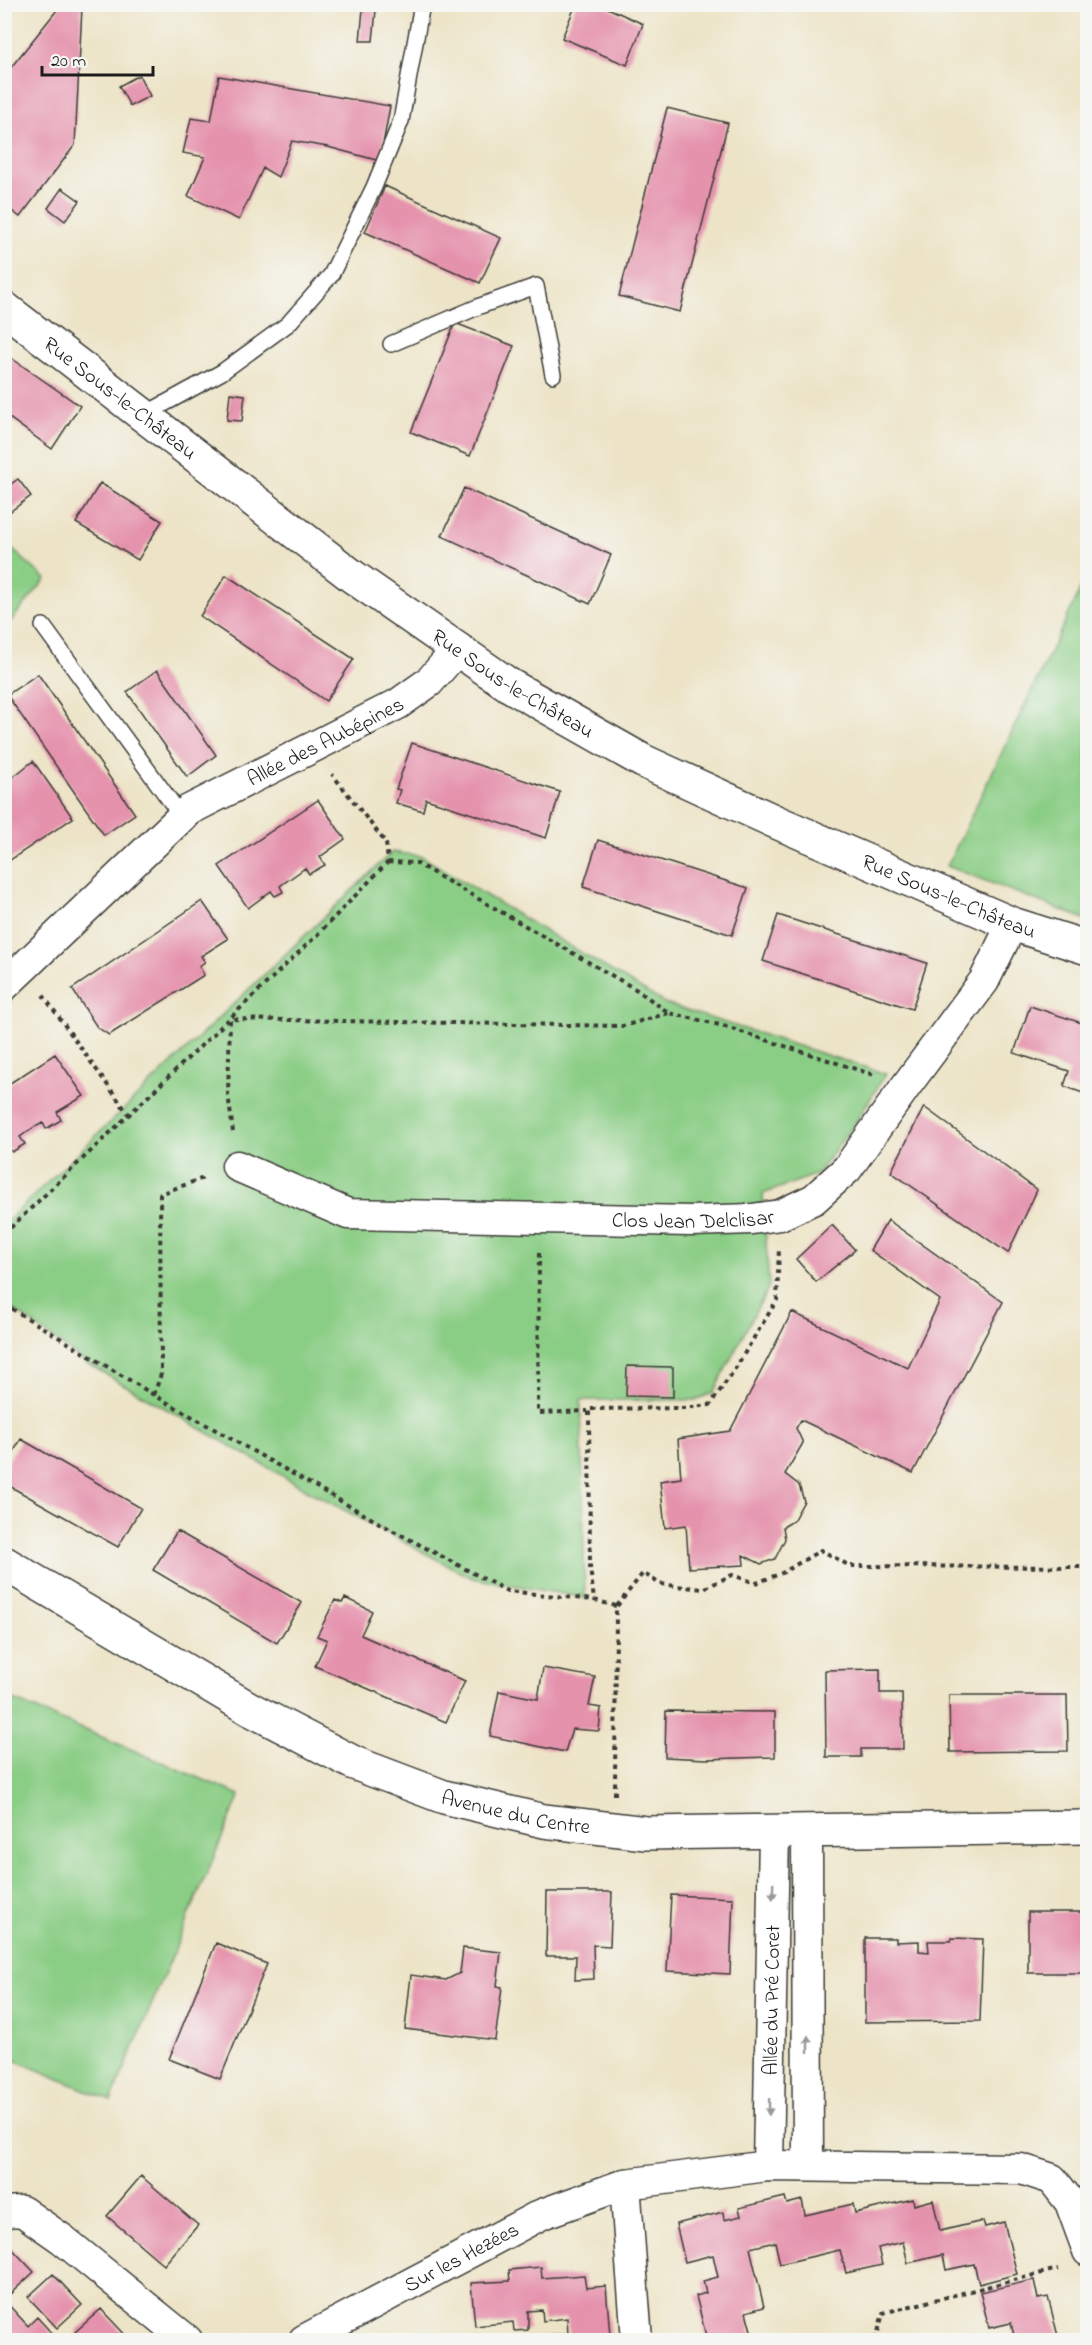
<svg xmlns="http://www.w3.org/2000/svg" width="1092" height="2345" viewBox="0 0 1092 2345" font-family="'Indie Flower',sans-serif">
	<style>
		.green { fill: #8acd85; stroke: #537450; stroke-width: 1.5 }
		.building { fill: #e593ad }
		.lines { fill: none; stroke-linecap: round; stroke-linejoin: round }
		.service-casing { stroke: #3b3a36; stroke-width: 18 }
		.minor-casing { stroke: #3b3a36; stroke-width: 33 }
		.tertiary-casing { stroke: #3b3a36; stroke-width: 36 }
		.path { stroke: #3b3a36; stroke-width: 4; stroke-dasharray: 4.5 4.5; stroke-linecap: butt }
		.service { stroke: #fff; stroke-width: 15 }
		.minor { stroke: #fff; stroke-width: 30 }
		.tertiary { stroke: #fff; stroke-width: 33 }
		.oneway { fill: #999 }
		.labels { text-anchor: middle; stroke-width: 6; stroke-linejoin: round; paint-order: stroke }
		.street-label { font-size: 21px; fill: #1c1c1c; stroke: #f6f6f2 }
	</style>
	<rect width="100%" height="100%" fill="#f6f6f2"/>
	<filter id="ink" filterUnits="userSpaceOnUse"><feTurbulence type="fractalNoise" baseFrequency=".0167" numOctaves="2"/><feDisplacementMap in="SourceGraphic" scale="12" xChannelSelector="R" yChannelSelector="G"/><feConvolveMatrix kernelMatrix="1 2 1 2 8 2 1 2 1" color-interpolation-filters="sRGB"/></filter>
	<filter id="wash" filterUnits="userSpaceOnUse"><feTurbulence type="fractalNoise" baseFrequency=".008" numOctaves="4" result="noise"/><feDisplacementMap in="SourceGraphic" scale="24" xChannelSelector="R" yChannelSelector="G"/><feGaussianBlur stdDeviation="1.35" result="paint"/><feColorMatrix in="noise" values="0 0 0 0 0 0 0 0 0 0 0 0 0 0 0 0 0 1.4 0 .05"/><feComposite in="paint" operator="in"/></filter>
	<g filter="url(#wash)">
		<rect width="100%" height="100%" fill="#ede4c7"/>
		<path class="green" d="M 5,543 L 46,579 L 5,628 Z
			M 1087,576 L 1088,920 L 1087,920 L 947,866 Z
			M 392,852 L 421,856 L 666,1004 L 886,1074 L 855,1123 L 817,1174 L 763,1194 L 769,1286 L 713,1393 L 695,1400 L 581,1400 L 585,1598 L 472,1578 L 314,1494 L 83,1361 L 5,1303 L 4,1224 Z
			M 4,1696 L 240,1795 L 111,2101 L 5,2056 Z"/>
		<g id="blocks">
			<path class="building" d="M 576,4 L 599,4 L 643,24 L 627,65 L 562,38 Z
				M 61,5 L 84,5 L 82,8 L 75,145 L 20,217 L 4,205 L 4,138 L 6,139 L 14,129 L 4,122 L 4,76 Z
				M 363,9 L 376,10 L 373,41 L 360,41 Z
				M 139,75 L 150,96 L 130,106 L 119,86 Z
				M 219,76 L 390,106 L 380,161 L 328,147 L 292,141 L 278,177 L 263,168 L 239,220 L 188,196 L 205,157 L 183,153 L 191,118 L 211,121 Z
				M 667,108 L 728,123 L 680,312 L 619,296 Z
				M 385,186 L 501,238 L 480,283 L 365,232 Z
				M 62,188 L 80,201 L 65,221 L 48,208 Z
				M 455,323 L 514,346 L 470,456 L 411,432 Z
				M 4,353 L 80,406 L 52,449 L 4,414 Z
				M 230,393 L 245,395 L 242,421 L 227,420 Z
				M 18,479 L 31,496 L 4,516 L 4,489 Z
				M 100,483 L 162,521 L 138,560 L 76,523 Z
				M 464,488 L 611,555 L 590,604 L 442,536 Z
				M 226,575 L 354,659 L 326,701 L 200,616 Z
				M 157,670 L 216,755 L 187,777 L 127,692 Z
				M 38,674 L 135,814 L 104,835 L 7,695 Z
				M 412,743 L 560,792 L 546,838 L 426,799 L 423,811 L 396,803 L 400,790 L 396,789 Z
				M 33,761 L 73,818 L 4,864 L 4,807 L 6,806 L 4,803 L 4,784 Z
				M 318,800 L 345,839 L 320,857 L 325,865 L 309,874 L 305,868 L 280,886 L 283,892 L 275,896 L 271,891 L 248,908 L 219,866 Z
				M 598,840 L 748,888 L 732,935 L 583,887 Z
				M 202,901 L 228,939 L 201,956 L 205,962 L 199,966 L 204,975 L 109,1035 L 97,1027 L 72,989 Z
				M 778,915 L 927,963 L 912,1009 L 763,961 Z
				M 1030,1006 L 1088,1025 L 1088,1095 L 1064,1086 L 1069,1071 L 1014,1053 Z
				M 55,1054 L 84,1096 L 57,1112 L 61,1120 L 46,1129 L 43,1123 L 33,1128 L 20,1137 L 25,1144 L 12,1152 L 8,1147 L 4,1149 L 4,1087 Z
				M 924,1107 L 1037,1190 L 1008,1253 L 891,1172 Z
				M 888,1220 L 1003,1302 L 913,1473 L 801,1420 L 796,1428 L 803,1443 L 785,1474 L 799,1485 L 804,1501 L 793,1521 L 783,1527 L 785,1539 L 775,1559 L 761,1564 L 743,1555 L 744,1565 L 689,1568 L 686,1525 L 665,1528 L 660,1481 L 681,1478 L 678,1439 L 730,1431 L 792,1312 L 908,1368 L 940,1300 L 870,1250 Z
				M 832,1225 L 855,1250 L 816,1282 L 796,1259 Z
				M 627,1366 L 673,1367 L 673,1397 L 626,1396 Z
				M 21,1439 L 141,1508 L 118,1547 L 4,1483 L 4,1468 Z
				M 177,1531 L 302,1603 L 277,1643 L 153,1570 Z
				M 345,1598 L 372,1611 L 361,1635 L 465,1681 L 446,1722 L 315,1666 L 327,1640 L 317,1636 L 335,1600 L 342,1603 Z
				M 543,1668 L 595,1677 L 589,1706 L 601,1708 L 599,1731 L 572,1729 L 565,1752 L 490,1736 L 499,1691 L 538,1699 Z
				M 880,1669 L 880,1693 L 902,1693 L 903,1749 L 861,1749 L 861,1757 L 826,1757 L 825,1670 Z
				M 949,1695 L 1067,1695 L 1068,1751 L 950,1752 Z
				M 666,1711 L 775,1712 L 775,1757 L 706,1759 L 665,1757 Z
				M 547,1892 L 612,1892 L 610,1946 L 593,1945 L 594,1979 L 575,1980 L 576,1956 L 546,1956 Z
				M 671,1895 L 733,1898 L 730,1974 L 667,1971 Z
				M 1028,1912 L 1088,1912 L 1088,1973 L 1028,1973 Z
				M 865,1938 L 896,1938 L 896,1942 L 919,1941 L 919,1951 L 929,1952 L 928,1941 L 951,1941 L 952,1938 L 983,1939 L 980,2021 L 865,2022 Z
				M 216,1943 L 267,1964 L 220,2079 L 169,2059 Z
				M 463,1948 L 501,1952 L 497,1986 L 502,1987 L 495,2040 L 405,2029 L 411,1975 L 446,1980 L 460,1973 Z
				M 141,2176 L 198,2225 L 164,2265 L 107,2216 Z
				M 785,2197 L 787,2204 L 802,2200 L 805,2215 L 853,2204 L 855,2213 L 913,2199 L 914,2205 L 933,2200 L 940,2231 L 983,2221 L 985,2227 L 1004,2222 L 1017,2274 L 979,2284 L 974,2264 L 946,2270 L 943,2255 L 908,2263 L 903,2242 L 878,2248 L 882,2265 L 846,2273 L 840,2250 L 780,2264 L 775,2242 L 750,2248 L 764,2307 L 746,2312 L 753,2338 L 744,2340 L 707,2340 L 696,2296 L 706,2293 L 703,2281 L 718,2277 L 713,2255 L 685,2262 L 676,2224 L 723,2212 L 724,2220 L 741,2216 L 739,2208 Z
				M 4,2240 L 34,2272 L 9,2295 L 4,2291 Z
				M 541,2267 L 542,2278 L 584,2275 L 586,2288 L 606,2286 L 610,2336 L 598,2337 L 598,2340 L 548,2340 L 548,2337 L 568,2335 L 567,2318 L 543,2321 L 542,2310 L 528,2311 L 528,2330 L 514,2331 L 513,2322 L 475,2326 L 471,2283 L 510,2281 L 509,2270 Z
				M 53,2274 L 82,2305 L 57,2328 L 28,2297 Z
				M 1034,2280 L 1038,2299 L 1048,2297 L 1059,2340 L 1015,2340 L 1011,2323 L 989,2328 L 980,2292 Z
				M 4,2300 L 28,2326 L 37,2317 L 58,2340 L 4,2340 Z
				M 101,2309 L 130,2340 L 83,2340 L 75,2332 Z"/>
		</g>
	</g>
	<g filter="url(#ink)">
		<use href="#blocks" fill-opacity="0" stroke="#3b3a36" stroke-width="1.5"/>
		<g class="lines">
			<g class="service-casing">
				<path id="service" d="M 391,344 L 480,306 L 536,286 L 553,375
					M 142,416 L 222,372 L 288,324 L 331,275 L 374,187 L 401,121 L 422,4
					M 43,626 L 182,817"/>
			</g>
			<g class="minor-casing">
				<g id="minor">
					<path id="s1" d="M 4,986 L 189,810 L 398,704 L 429,682 L 457,650"/>
					<path id="s2" d="M 237,1166 L 348,1214 L 691,1221 L 752,1219 L 780,1215 L 814,1199 L 847,1169 L 906,1086 L 984,981 L 1012,924"/>
					<path d="M 807,1832 L 808,2165"/>
					<path id="s3" d="M 768,2166 L 774,1832"/>
					<path d="M 625,2184 L 637,2340"/>
					<path d="M 4,2212 L 22,2211 L 62,2239 L 187,2340"/>
					<path id="s4" d="M 304,2340 L 542,2214 L 625,2184 L 768,2166 L 1021,2169 L 1052,2179 L 1070,2202 L 1088,2251"/>
				</g>
			</g>
			<g class="tertiary-casing">
				<g id="tertiary">
					<path id="s5" d="M 4,308 L 352,576 L 509,685 L 643,761 L 774,821 L 1012,924 L 1088,948"/>
					<path id="s6" d="M 4,1563 L 250,1709 L 354,1763 L 444,1797 L 544,1821 L 646,1833 L 1088,1827"/>
				</g>
			</g>
			<path class="path" d="M 388,862 L 416,863 L 637,990 L 669,1013 L 720,1025 L 874,1075
				M 43,995 L 129,1115
				M 233,1132 L 228,1093 L 230,1019 L 623,1026 L 669,1013
				M 4,1234 L 316,936 L 388,862 L 386,843 L 332,774
				M 539,1253 L 538,1413 L 588,1411
				M 4,1304 L 154,1395 L 390,1529 L 507,1591 L 594,1600
				M 154,1395 L 161,1374 L 160,1194 L 206,1177
				M 617,1606 L 643,1573 L 660,1584 L 703,1589 L 732,1575 L 756,1583 L 782,1573 L 821,1550 L 850,1566 L 1088,1567
				M 615,1795 L 616,1606 L 594,1600 L 590,1567 L 589,1409 L 683,1408 L 710,1405 L 733,1372 L 777,1300 L 779,1248
				M 876,2340 L 883,2313 L 1058,2269"/>
			<use href="#service" class="service"/>
			<use href="#minor" class="minor"/>
			<use href="#tertiary" class="tertiary"/>
		</g>
		<defs><path id="oneway-solid" d="M-6-.8H1V-3.2L6.5 0L1 3.2V.8H-6Z" transform="scale(1.5)"/></defs>
		<g class="oneway">
			<use href="#oneway-solid" transform="translate(773 1891) rotate(91)"/>
			<use href="#oneway-solid" transform="translate(808 2044) rotate(-90)"/>
			<use href="#oneway-solid" transform="translate(769 2107) rotate(91)"/>
		</g>
	</g>
	<g class="labels">
		<g class="street-label">
			<text dy="7" stroke="none"><textPath href="#s5" startOffset="147">Rue Sous-le-Château</textPath></text>
			<text dy="7" stroke="none"><textPath href="#s5" startOffset="633">Rue Sous-le-Château</textPath></text>
			<text dy="7" stroke="none"><textPath href="#s1" startOffset="408">Allée des Aubépines</textPath></text>
			<text dy="7" stroke="none"><textPath href="#s5" startOffset="1119">Rue Sous-le-Château</textPath></text>
			<text dy="7" stroke="none"><textPath href="#s2" startOffset="466">Clos Jean Delclisar</textPath></text>
			<text dy="7" stroke="none"><textPath href="#s6" startOffset="573">Avenue du Centre</textPath></text>
			<text dy="7" stroke="none"><textPath href="#s3" startOffset="166">Allée du Pré Coret</textPath></text>
			<text dy="7" stroke="none"><textPath href="#s4" startOffset="178">Sur les Hezées</textPath></text>
		</g>
	</g>
	<rect width="1092" height="2345" fill="none" stroke="#f6f6f2" stroke-width="24"/>
	<path d="M42 66v9h111v-9" fill="none" stroke="#1c1c1c" stroke-width="3"/>
	<text x="51" y="66" font-size="18" fill="#1c1c1c" stroke="#f6f6f2" stroke-width="4.5" paint-order="stroke">20 m</text>
</svg>
